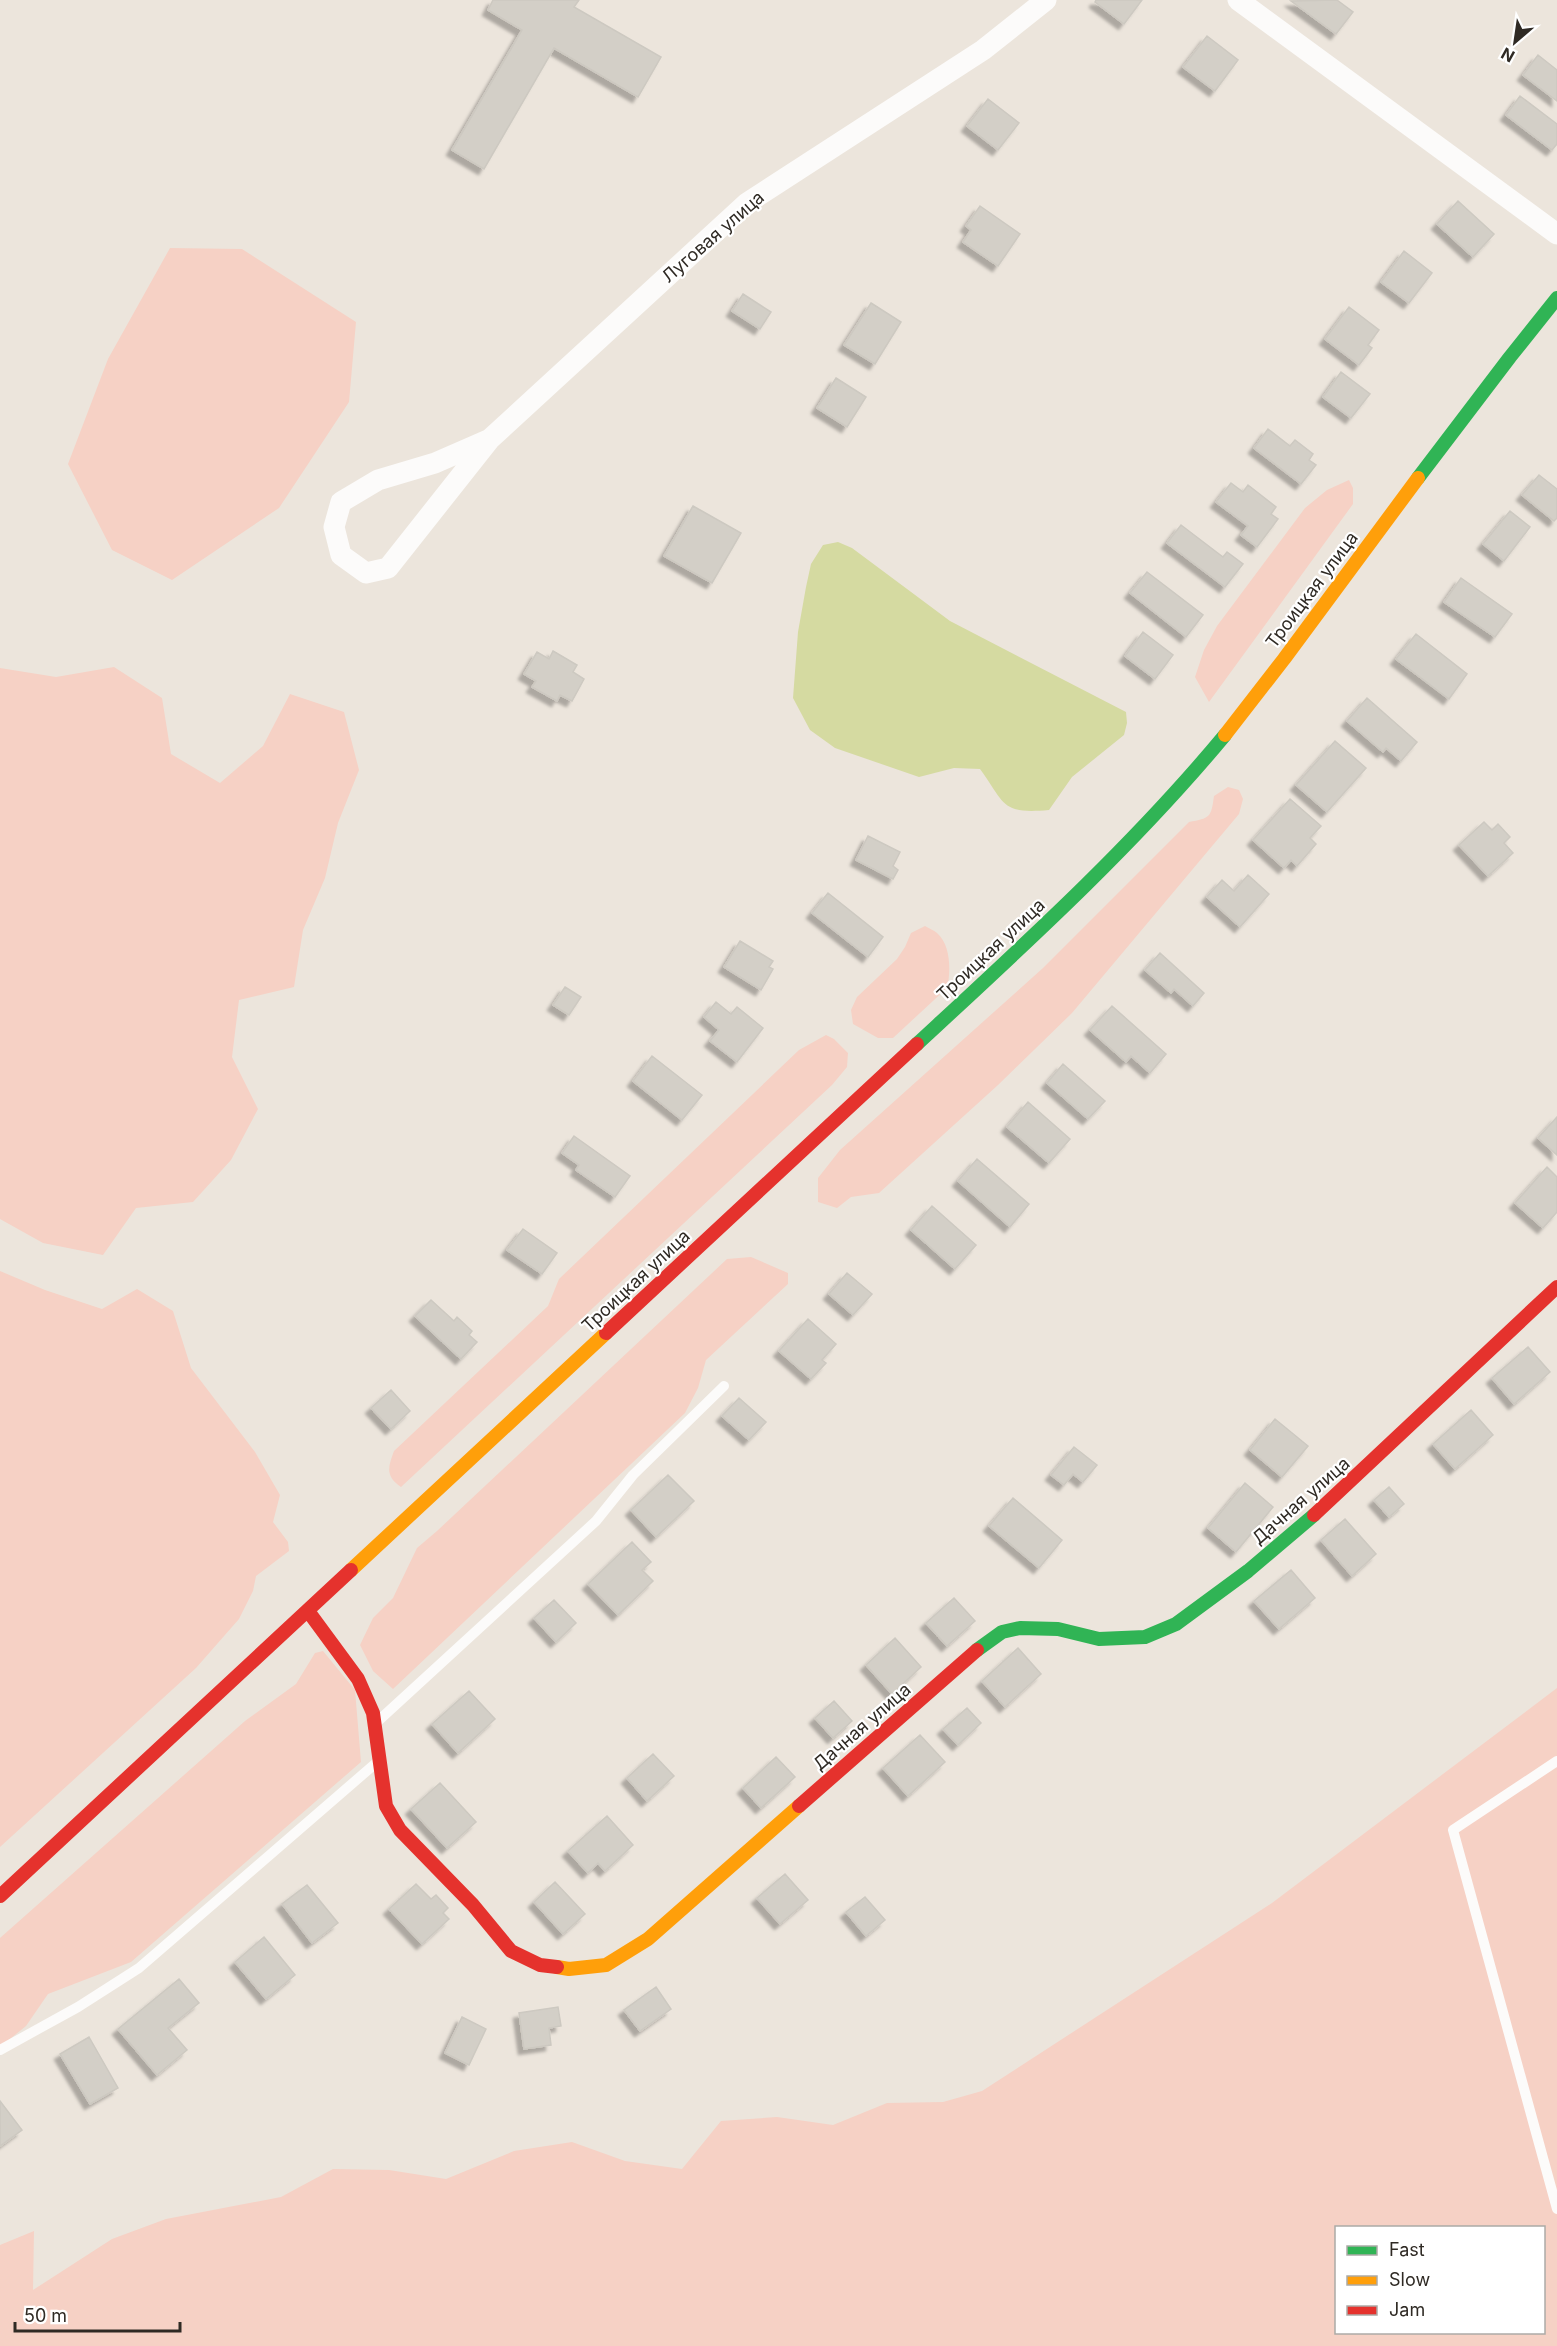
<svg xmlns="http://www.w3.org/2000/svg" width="1557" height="2346" viewBox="0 0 1557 2346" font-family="Inter,sans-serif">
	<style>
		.green { fill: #f6d1c5; fill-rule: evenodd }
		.water { fill: #d5daa1 }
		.building { fill: #d3cfc7; stroke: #cdc9c1; stroke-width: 1.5; filter: url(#shadow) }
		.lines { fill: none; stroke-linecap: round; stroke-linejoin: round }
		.lane { stroke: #fcfbfa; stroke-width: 10 }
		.street { stroke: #fcfbfa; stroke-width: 21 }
		.fast { stroke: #30b455; stroke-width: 14 }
		.slow { stroke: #ff9f0a; stroke-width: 14 }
		.jam { stroke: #e5322d; stroke-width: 14 }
		.labels { text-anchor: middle; stroke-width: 4.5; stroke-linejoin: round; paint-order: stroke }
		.street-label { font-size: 18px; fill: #2f2a24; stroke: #fff }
	</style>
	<defs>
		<filter id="shadow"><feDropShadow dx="-5.5" dy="5.5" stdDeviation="1.5" flood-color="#0004"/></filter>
	</defs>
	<rect width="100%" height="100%" fill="#ece5dc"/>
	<path class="green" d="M 170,248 L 242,249 L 356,322 L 349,402 L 279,508 L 172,580 L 112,550 L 68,464 L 108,359 Z
		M 1349,480 L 1353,488 L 1353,504 L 1209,702 L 1195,677 L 1204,650 L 1217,626 L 1305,508 L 1327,490 Z
		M 114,667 L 162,698 L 171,754 L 220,783 L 263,746 L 290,694 L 344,712 L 359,770 L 338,823 L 325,878 L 303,930 L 294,987 L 239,1000 L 232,1057 L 258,1109 L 231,1160 L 193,1202 L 136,1208 L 103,1255 L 43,1243 L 0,1219 L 0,668 L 56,677 Z
		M 1228,787 L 1239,790 L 1243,799 L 1239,814 L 1072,1013 L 998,1085 L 879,1193 L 851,1197 L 837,1208 L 818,1202 L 818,1178 L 840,1150 L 1043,968 L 1189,822 C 1210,818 1211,818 1214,796 Z
		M 925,926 C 928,928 934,930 937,933 C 951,945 951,972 947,988 L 893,1038 L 878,1038 L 853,1024 L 851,1010 L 857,997 L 897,959 L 905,947 L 911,933 Z
		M 826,1035 L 834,1039 L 848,1053 L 847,1067 L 832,1085 L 401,1487 C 385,1476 388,1467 394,1451 L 548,1306 L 559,1279 L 799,1050 Z
		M 751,1257 L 788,1273 L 788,1284 L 706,1360 L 698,1388 L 685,1413 L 393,1689 L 373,1671 L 360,1645 L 373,1618 L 393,1598 L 417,1548 L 437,1531 L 727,1259 Z
		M 0,1271 L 45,1290 L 102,1309 L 137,1289 L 173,1311 L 191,1368 L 255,1452 L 280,1495 L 273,1522 L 288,1542 L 289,1551 L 256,1576 L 253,1591 L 239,1619 L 196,1668 L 0,1847 Z
		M 323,1651 L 355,1690 L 361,1762 L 131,1962 L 48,1994 L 26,2026 L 0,2047 L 0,1938 L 245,1721 L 296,1684 L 315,1653 Z
		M 1557,1688 L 1557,2346 L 0,2346 L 0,2245 L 34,2231 L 33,2290 L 112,2239 L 166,2219 L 281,2197 L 333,2169 L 389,2170 L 446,2179 L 514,2151 L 572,2142 L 625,2161 L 682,2169 L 721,2121 L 777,2117 L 833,2125 L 887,2103 L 943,2102 L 982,2091 L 1272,1903 ZM 1336,2228 L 1544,2228 L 1544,2332 L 1336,2332 Z"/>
	<path class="water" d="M 838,542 L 852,548 L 950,621 L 1126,712 L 1127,723 L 1124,735 L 1072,777 L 1049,810 C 1001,814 1006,805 980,769 L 954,768 L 919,777 L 835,748 L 810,730 L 793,698 L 798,632 L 806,587 L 811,564 L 823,545 Z"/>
	<path class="building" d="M 493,0 L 579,0 L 574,7 L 661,57 L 638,97 L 554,48 L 484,169 L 452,150 L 522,30 L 488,10 Z
		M 1096,0 L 1142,0 L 1124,24 L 1095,2 Z
		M 1337,0 L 1353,12 L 1336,34 L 1291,1 Z
		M 1207,36 L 1238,60 L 1215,91 L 1183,67 Z
		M 1538,55 L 1557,70 L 1557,101 L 1523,75 Z
		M 1520,96 L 1557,124 L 1557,144 L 1552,150 L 1506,115 Z
		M 988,99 L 1019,123 L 998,150 L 967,126 Z
		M 1458,201 L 1494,234 L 1473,257 L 1437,224 Z
		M 980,206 L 1020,234 L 998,266 L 963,242 L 971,230 L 966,226 Z
		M 1404,251 L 1432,273 L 1409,303 L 1381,282 Z
		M 743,294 L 771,312 L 760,329 L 732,311 Z
		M 871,303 L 901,322 L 875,364 L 844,345 Z
		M 1349,307 L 1379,330 L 1368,345 L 1372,348 L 1359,365 L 1325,339 Z
		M 1341,372 L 1370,394 L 1351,418 L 1323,397 Z
		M 836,378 L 866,397 L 847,427 L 817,408 Z
		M 1268,429 L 1290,446 L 1295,440 L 1313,454 L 1309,460 L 1316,465 L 1301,484 L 1254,448 Z
		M 1539,475 L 1557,489 L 1557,518 L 1554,521 L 1522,495 Z
		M 1231,483 L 1243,492 L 1248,485 L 1276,507 L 1271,514 L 1278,519 L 1257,547 L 1241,535 L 1248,526 L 1216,502 Z
		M 693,506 L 741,533 L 712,583 L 664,556 Z
		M 1510,511 L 1530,527 L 1504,561 L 1483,544 Z
		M 1181,525 L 1223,557 L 1227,552 L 1243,564 L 1225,587 L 1167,543 Z
		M 1147,572 L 1203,615 L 1186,637 L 1130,593 Z
		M 1461,578 L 1512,614 L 1495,637 L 1444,602 Z
		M 1143,632 L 1173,655 L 1155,679 L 1125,656 Z
		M 1416,634 L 1467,674 L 1449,699 L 1396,659 Z
		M 553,651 L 577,665 L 573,672 L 584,679 L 572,701 L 560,695 L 557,701 L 532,687 L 536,681 L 524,674 L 537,652 L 549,659 Z
		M 1367,698 L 1417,742 L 1401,761 L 1386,748 L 1383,752 L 1347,721 Z
		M 1335,741 L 1366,768 L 1327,812 L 1296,785 Z
		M 1290,799 L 1321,826 L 1310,838 L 1316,844 L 1297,866 L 1291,860 L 1284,868 L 1253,840 Z
		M 1484,822 L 1492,830 L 1498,824 L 1510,837 L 1504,843 L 1513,853 L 1488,876 L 1459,845 Z
		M 868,836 L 900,852 L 893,866 L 898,870 L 893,879 L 856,860 Z
		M 1248,875 L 1269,894 L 1240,927 L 1207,897 L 1222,880 L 1234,891 Z
		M 828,893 L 883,937 L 868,957 L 812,913 Z
		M 740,941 L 773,961 L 769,967 L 773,969 L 761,990 L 724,967 Z
		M 1160,953 L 1204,993 L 1193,1006 L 1174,989 L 1171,993 L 1145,970 Z
		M 565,987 L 581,997 L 569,1015 L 553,1005 Z
		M 716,1002 L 731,1014 L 737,1007 L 763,1028 L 737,1062 L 710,1041 L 719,1030 L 704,1017 Z
		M 1112,1006 L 1166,1054 L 1150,1073 L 1131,1056 L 1126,1062 L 1090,1030 Z
		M 652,1056 L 702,1095 L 682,1120 L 633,1081 Z
		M 1063,1064 L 1105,1101 L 1088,1119 L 1047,1083 Z
		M 1028,1102 L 1070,1139 L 1049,1163 L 1007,1127 Z
		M 1557,1117 L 1557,1155 L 1538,1138 Z
		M 574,1136 L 630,1176 L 615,1197 L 576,1170 L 579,1165 L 562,1153 Z
		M 977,1159 L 1029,1204 L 1010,1227 L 958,1181 Z
		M 1547,1167 L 1557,1177 L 1557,1212 L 1543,1228 L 1515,1203 Z
		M 932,1206 L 976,1245 L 955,1269 L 911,1230 Z
		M 523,1229 L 557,1253 L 542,1274 L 507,1250 Z
		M 847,1273 L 872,1294 L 853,1315 L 829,1294 Z
		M 431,1300 L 454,1321 L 457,1317 L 472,1331 L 469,1335 L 477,1342 L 461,1359 L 415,1316 Z
		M 808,1319 L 836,1344 L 822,1360 L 826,1363 L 811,1379 L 779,1351 Z
		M 1528,1347 L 1550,1372 L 1514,1404 L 1492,1378 Z
		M 391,1390 L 410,1411 L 391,1429 L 371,1408 Z
		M 739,1398 L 766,1422 L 749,1440 L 722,1416 Z
		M 1471,1410 L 1493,1435 L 1455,1469 L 1433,1444 Z
		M 1275,1419 L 1308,1446 L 1282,1477 L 1250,1450 Z
		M 1074,1447 L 1097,1465 L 1083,1482 L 1073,1474 L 1064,1485 L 1051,1475 Z
		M 668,1475 L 694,1501 L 656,1537 L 631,1510 Z
		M 1245,1483 L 1273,1507 L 1236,1552 L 1208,1528 Z
		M 1389,1487 L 1404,1504 L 1389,1517 L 1374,1500 Z
		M 1013,1498 L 1062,1540 L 1039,1568 L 989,1526 Z
		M 1345,1519 L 1376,1554 L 1352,1576 L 1321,1540 Z
		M 632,1542 L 651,1562 L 642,1570 L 653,1581 L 618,1615 L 588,1584 Z
		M 1291,1570 L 1315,1598 L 1279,1629 L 1254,1601 Z
		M 954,1598 L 975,1621 L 947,1646 L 926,1623 Z
		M 554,1600 L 576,1623 L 556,1642 L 534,1618 Z
		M 895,1638 L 921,1667 L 892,1694 L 866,1665 Z
		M 1018,1648 L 1041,1674 L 1005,1707 L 982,1681 Z
		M 469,1691 L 495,1719 L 458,1753 L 432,1724 Z
		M 834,1701 L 852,1721 L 833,1738 L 815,1718 Z
		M 967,1708 L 981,1723 L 958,1745 L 943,1729 Z
		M 920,1735 L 945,1762 L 908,1796 L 883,1768 Z
		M 653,1754 L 674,1776 L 647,1801 L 627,1778 Z
		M 776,1757 L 795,1777 L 761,1808 L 743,1788 Z
		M 440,1783 L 476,1822 L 447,1848 L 411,1809 Z
		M 607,1816 L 633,1845 L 605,1871 L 598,1863 L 588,1873 L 568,1851 Z
		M 785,1874 L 808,1900 L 780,1924 L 757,1898 Z
		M 555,1882 L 585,1914 L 563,1934 L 534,1902 Z
		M 416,1884 L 431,1899 L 436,1895 L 448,1908 L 443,1913 L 449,1919 L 422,1944 L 389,1909 Z
		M 307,1885 L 338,1923 L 312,1943 L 282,1904 Z
		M 865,1897 L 885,1920 L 866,1936 L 846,1912 Z
		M 264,1937 L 295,1975 L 266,1999 L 235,1962 Z
		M 179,1979 L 199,2003 L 168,2028 L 187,2050 L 157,2075 L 118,2029 Z
		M 656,1987 L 671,2009 L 640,2031 L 624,2010 Z
		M 558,2007 L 561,2026 L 549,2028 L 551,2045 L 524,2049 L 519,2013 Z
		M 462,2017 L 486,2029 L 469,2065 L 445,2053 Z
		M 89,2037 L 118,2088 L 90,2104 L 60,2054 Z
		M 0,2101 L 22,2130 L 0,2146 Z"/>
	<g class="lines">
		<path class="lane" d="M 377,1722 L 596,1521 L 633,1475 L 724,1386
			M 1557,1761 L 1453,1830 L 1557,2209
			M 0,2050 L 78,2007 L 139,1968 L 376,1763"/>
		<path class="street" d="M 1238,0 L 1557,234
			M 490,439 L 435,463 L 378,480 L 341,502 L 334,527 L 341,555 L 366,573 L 388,568 L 490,439 L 747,203 L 983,50 L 1046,0"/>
		<path class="fast" d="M 1418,478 L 1510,357 L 1557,298
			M 917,1044 C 1024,945 1132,847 1225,735
			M 977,1650 L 1002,1632 L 1020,1628 L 1058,1629 L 1099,1639 L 1145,1637 L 1176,1624 L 1248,1571 L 1314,1515"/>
		<path class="slow" d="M 1225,735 L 1284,659 L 1418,478
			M 351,1570 L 606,1333
			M 557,1967 L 569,1969 L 606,1965 L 648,1939 L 799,1806"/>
		<path class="jam" d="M 606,1333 L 917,1044
			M 1314,1515 L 1557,1287
			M 308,1611 L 358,1679 L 373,1713 L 386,1806 L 400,1830 L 473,1905 L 511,1951 L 540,1965 L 557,1967
			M 799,1806 L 977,1650
			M 0,1896 L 351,1570"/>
	</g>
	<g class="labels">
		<g class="street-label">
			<text transform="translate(713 237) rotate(-41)" y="6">Луговая улица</text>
			<text transform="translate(1312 590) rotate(-53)" y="6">Троицкая улица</text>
			<text transform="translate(991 950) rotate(-43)" y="6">Троицкая улица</text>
			<text transform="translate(636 1281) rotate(-43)" y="6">Троицкая улица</text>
			<text transform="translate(1301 1501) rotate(-41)" y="6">Дачная улица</text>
			<text transform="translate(862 1727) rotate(-41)" y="6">Дачная улица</text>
		</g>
	</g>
	<rect x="1335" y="2226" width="210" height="108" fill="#ffffff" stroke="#acaaa7" stroke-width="1.5"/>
	<rect x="1347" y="2246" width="30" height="9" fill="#30b455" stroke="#acaaa7" stroke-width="1.5"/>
	<text x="1389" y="2256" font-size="18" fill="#2f2a24">Fast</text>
	<rect x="1347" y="2276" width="30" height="9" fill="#ff9f0a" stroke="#acaaa7" stroke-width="1.5"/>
	<text x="1389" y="2286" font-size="18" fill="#2f2a24">Slow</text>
	<rect x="1347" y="2306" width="30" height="9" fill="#e5322d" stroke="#acaaa7" stroke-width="1.5"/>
	<text x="1389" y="2316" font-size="18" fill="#2f2a24">Jam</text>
	<g transform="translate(1515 42) rotate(209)" stroke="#ffffff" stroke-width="4.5" paint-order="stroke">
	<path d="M0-4.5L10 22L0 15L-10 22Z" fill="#2f2a24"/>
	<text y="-9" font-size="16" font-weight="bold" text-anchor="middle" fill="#2f2a24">N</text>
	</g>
	<path d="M15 2322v9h165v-9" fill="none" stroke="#2f2a24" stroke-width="3"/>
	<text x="24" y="2322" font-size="18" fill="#2f2a24" stroke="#ffffff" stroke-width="4.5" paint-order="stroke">50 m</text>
</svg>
